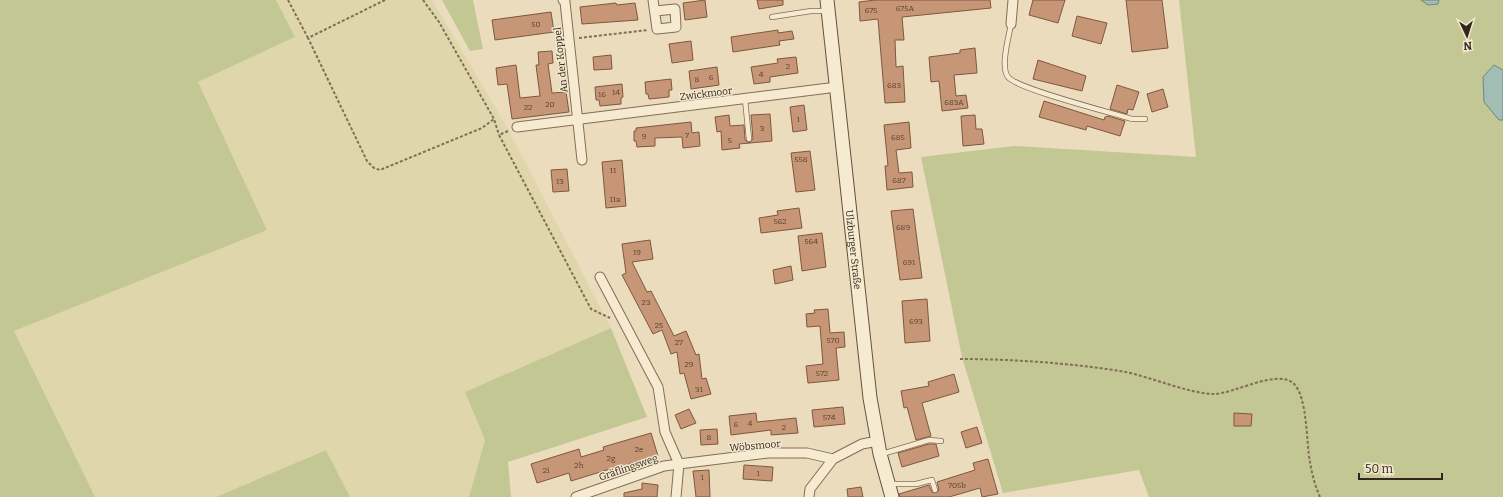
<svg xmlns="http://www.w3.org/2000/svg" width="1503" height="497" viewBox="0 0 1503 497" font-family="Bitter,serif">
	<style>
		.farmland { fill: #e0d6ac }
		.green { fill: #c3c793 }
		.water { fill: #a1bdb4; stroke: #6a8981 }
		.building { fill: #c79676; stroke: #7f573f }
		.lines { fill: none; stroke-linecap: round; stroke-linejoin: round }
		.service-casing { stroke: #826d58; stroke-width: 6 }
		.minor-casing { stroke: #826d58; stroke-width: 11 }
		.secondary-casing { stroke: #634f3c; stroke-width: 15 }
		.path { stroke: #826d58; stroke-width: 2; stroke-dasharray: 3 2; stroke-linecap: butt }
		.service { stroke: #f6ead1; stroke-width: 4.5 }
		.minor { stroke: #f6ead1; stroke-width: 9 }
		.secondary { stroke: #f6ead1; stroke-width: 13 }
		.labels { text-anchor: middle; stroke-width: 3; stroke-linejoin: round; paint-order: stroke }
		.number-label { font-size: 8px; fill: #574232 }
		.street-label { font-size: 10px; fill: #32261c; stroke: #f3e7cd }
	</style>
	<rect width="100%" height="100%" fill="#ebdcbe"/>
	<path class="farmland" d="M 276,0 L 432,0 L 507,127 L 611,328 L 465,392 L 485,440 L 469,497 L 350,497 L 326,450 L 216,497 L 95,497 L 14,331 L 267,230 L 198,82 L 295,37 Z"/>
	<path class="green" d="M 0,0 L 276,0 L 295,37 L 198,82 L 267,230 L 14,331 L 95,497 L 0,497 Z
		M 442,0 L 473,0 L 483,49 L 470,51 Z
		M 1179,0 L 1421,0 L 1428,5 L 1438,4 L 1439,0 L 1503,0 L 1503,70 L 1494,65 L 1499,120 L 1503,120 L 1503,497 L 1149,497 L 1139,470 L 1003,493 L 962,357 L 921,157 L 1014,146 L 1196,157 Z
		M 611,328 L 647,417 L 508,462 L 511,497 L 469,497 L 485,440 L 465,392 Z
		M 326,450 L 350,497 L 216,497 Z"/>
	<path class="water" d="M 1421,0 L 1439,0 L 1438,4 L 1428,5 Z
		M 1494,65 L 1503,70 L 1503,120 L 1499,120 L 1484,102 L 1483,77 Z"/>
	<path class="building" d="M 705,0 L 707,17 L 685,20 L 683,3 Z
		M 757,0 L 783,0 L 783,5 L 759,9 Z
		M 875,0 L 990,0 L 991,8 L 902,17 L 904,40 L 895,40 L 896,67 L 903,66 L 905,102 L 885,103 L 878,19 L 860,21 L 859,2 Z
		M 1033,0 L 1065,0 L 1058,23 L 1029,15 Z
		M 1126,0 L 1162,0 L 1168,48 L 1132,52 Z
		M 616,3 L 617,5 L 635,3 L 638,20 L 582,24 L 580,7 Z
		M 551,12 L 554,32 L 495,40 L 492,20 Z
		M 1077,16 L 1107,23 L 1101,44 L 1072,36 Z
		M 778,30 L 778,33 L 792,31 L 794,39 L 779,41 L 780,45 L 733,52 L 731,37 Z
		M 691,41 L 693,60 L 672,63 L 669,44 Z
		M 975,48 L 977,73 L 954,75 L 956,96 L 966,95 L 968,108 L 942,111 L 939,81 L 931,82 L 929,57 L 960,53 L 960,50 Z
		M 552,51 L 553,63 L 548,64 L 552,93 L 566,92 L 569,112 L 512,119 L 507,84 L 498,85 L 496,68 L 516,65 L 520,98 L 540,96 L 536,65 L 539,65 L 538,52 Z
		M 611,55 L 612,69 L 594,70 L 593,57 Z
		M 796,57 L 798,73 L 770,77 L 770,82 L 754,84 L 751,67 L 778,63 L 777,59 Z
		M 1038,60 L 1086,76 L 1082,91 L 1033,79 Z
		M 717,67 L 719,85 L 691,89 L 689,71 Z
		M 671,79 L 672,90 L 669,90 L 669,97 L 649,99 L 648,94 L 646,94 L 645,82 Z
		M 622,84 L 623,97 L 621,98 L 621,104 L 600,106 L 599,100 L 596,100 L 595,87 Z
		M 1117,85 L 1139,92 L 1133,110 L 1128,109 L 1127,114 L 1110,109 Z
		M 1163,89 L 1168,107 L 1152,112 L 1147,94 Z
		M 1044,101 L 1104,120 L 1105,117 L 1108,116 L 1125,121 L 1120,136 L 1087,126 L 1086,130 L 1039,117 Z
		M 804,105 L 807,130 L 793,132 L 790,107 Z
		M 770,114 L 772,141 L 739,144 L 740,148 L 722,150 L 721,131 L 717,132 L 715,117 L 729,115 L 730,126 L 744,125 L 745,140 L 749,143 L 753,139 L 751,115 Z
		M 975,115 L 976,129 L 982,129 L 984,144 L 963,146 L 961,116 Z
		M 691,122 L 692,133 L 699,132 L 700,146 L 683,148 L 682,137 L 655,138 L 655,146 L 637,147 L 636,141 L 634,141 L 634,131 L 636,131 L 636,128 Z
		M 909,122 L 911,148 L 896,150 L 899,173 L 912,172 L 913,187 L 887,190 L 885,166 L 888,166 L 884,125 Z
		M 810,151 L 815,190 L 796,192 L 791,153 Z
		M 622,160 L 626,206 L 606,208 L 602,162 Z
		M 567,169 L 569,191 L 553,192 L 551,170 Z
		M 799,208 L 802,228 L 761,233 L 759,218 L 778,215 L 777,211 Z
		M 913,209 L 922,278 L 900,280 L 891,211 Z
		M 822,233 L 826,267 L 802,271 L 798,236 Z
		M 650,240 L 653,259 L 632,262 L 647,292 L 651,291 L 674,336 L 686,331 L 696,355 L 699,354 L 702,379 L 706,378 L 711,394 L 691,399 L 684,373 L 680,374 L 677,352 L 671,354 L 662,330 L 653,334 L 622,275 L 626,273 L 622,244 Z
		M 791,266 L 793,280 L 775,284 L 773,270 Z
		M 927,299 L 930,341 L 905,343 L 902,301 Z
		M 828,309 L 830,333 L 844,332 L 845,347 L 836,348 L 839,380 L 808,383 L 806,366 L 823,364 L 820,326 L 807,327 L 806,314 L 815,313 L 814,310 Z
		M 954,374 L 959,392 L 922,403 L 931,436 L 916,440 L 907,407 L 904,408 L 901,391 L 929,386 L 928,382 Z
		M 843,407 L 845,424 L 814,427 L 812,410 Z
		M 689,409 L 696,423 L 681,429 L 675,415 Z
		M 756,413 L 757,422 L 796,418 L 798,433 L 771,435 L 771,430 L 731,435 L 729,416 Z
		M 1234,413 L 1252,414 L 1251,426 L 1234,426 Z
		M 977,427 L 982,443 L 966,448 L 961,432 Z
		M 717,429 L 718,444 L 701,445 L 700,430 Z
		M 651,433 L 658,456 L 629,464 L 630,466 L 611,472 L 610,469 L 571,481 L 569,473 L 537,483 L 531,464 L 579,449 L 581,457 L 604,450 L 603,447 Z
		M 929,444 L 936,444 L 939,456 L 902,467 L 898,453 Z
		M 988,459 L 998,494 L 982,497 L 980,488 L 949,497 L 900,497 L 899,494 L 929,485 L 932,492 L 936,493 L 939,490 L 937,482 L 975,470 L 973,463 Z
		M 744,465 L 773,467 L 772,481 L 743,479 Z
		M 709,470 L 710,497 L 696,497 L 693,471 Z
		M 642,483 L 658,485 L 657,497 L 624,497 L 624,493 L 642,489 Z
		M 861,487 L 863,497 L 848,497 L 847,489 Z"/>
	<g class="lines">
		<g class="service-casing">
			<path id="service" d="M 772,17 L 811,11 L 826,11
				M 1011,24 C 1009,36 1000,67 1008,77 C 1017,89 1113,113 1132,119 L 1145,119
				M 745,99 L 749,139
				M 882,454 L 929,440 L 941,441
				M 890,484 L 916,484 L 932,480 L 935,490"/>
		</g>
		<g class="minor-casing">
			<path id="minor" d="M 563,0 L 565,2 L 582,160
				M 653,0 L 657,29 L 676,27 L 675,9 L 655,11
				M 1011,24 L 1013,0
				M 517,127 L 837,87
				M 600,277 L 658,387 L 665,432 L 679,464 L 768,453 L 807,453 L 833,459
				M 576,497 L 664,466 L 679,464 L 676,497
				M 809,497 L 810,489 L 833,459 L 862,444 L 878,441"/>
		</g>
		<g class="secondary-casing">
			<g id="secondary">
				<path id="s1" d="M 827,0 L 870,398 L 880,454 L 892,497"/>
			</g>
		</g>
		<path class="path" d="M 288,0 L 308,38
			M 385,0 L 308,38 L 367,161 L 374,168 L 380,170 L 482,128 L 494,119
			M 423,0 L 439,22 L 494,119 L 499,135
			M 579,38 L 648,30
			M 508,131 L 499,135 L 591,309 L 610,318
			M 960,359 C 1010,359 1070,363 1120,371 C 1150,376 1185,393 1214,394 C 1233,394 1277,369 1293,383 C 1308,396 1306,443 1310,462 C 1312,474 1315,486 1320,497"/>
		<use href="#service" class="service"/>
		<use href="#minor" class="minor"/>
		<use href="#secondary" class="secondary"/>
	</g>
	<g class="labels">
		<g class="number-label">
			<text x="905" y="11">675A</text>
			<text x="871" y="13">675</text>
			<text x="536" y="27">50</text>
			<text x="788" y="69">2</text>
			<text x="761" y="77">4</text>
			<text x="711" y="80">6</text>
			<text x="697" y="82">8</text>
			<text x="894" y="88">683</text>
			<text x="616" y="95">14</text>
			<text x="602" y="97">16</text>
			<text x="954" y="105">683A</text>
			<text x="550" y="107">20</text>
			<text x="528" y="110">22</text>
			<text x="798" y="122">1</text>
			<text x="762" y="131">3</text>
			<text x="687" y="138">7</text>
			<text x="644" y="139">9</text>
			<text x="898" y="140">685</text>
			<text x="730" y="143">5</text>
			<text x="801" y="162">558</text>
			<text x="613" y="173">11</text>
			<text x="899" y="183">687</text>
			<text x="560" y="184">13</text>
			<text x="615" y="202">11a</text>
			<text x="780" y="224">562</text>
			<text x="903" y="230">689</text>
			<text x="811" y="244">564</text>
			<text x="637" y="255">19</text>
			<text x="909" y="265">691</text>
			<text x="646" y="305">23</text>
			<text x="916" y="324">693</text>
			<text x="659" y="328">25</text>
			<text x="833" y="343">570</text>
			<text x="679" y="345">27</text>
			<text x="689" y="367">29</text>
			<text x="822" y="376">572</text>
			<text x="699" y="392">31</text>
			<text x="829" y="420">574</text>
			<text x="750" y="426">4</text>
			<text x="736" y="427">6</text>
			<text x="784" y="430">2</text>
			<text x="709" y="440">8</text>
			<text x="639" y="452">2e</text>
			<text x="611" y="461">2g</text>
			<text x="579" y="468">2h</text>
			<text x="546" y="473">2i</text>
			<text x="758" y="476">1</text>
			<text x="702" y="480">1</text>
			<text x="957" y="488">705b</text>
		</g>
		<g class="street-label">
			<text transform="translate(560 60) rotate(-96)" y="4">An der Koppel</text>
			<text transform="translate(706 93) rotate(-7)" y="4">Zwickmoor</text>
			<text dy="4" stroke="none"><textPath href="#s1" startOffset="251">Ulzburger Straße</textPath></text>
			<text transform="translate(755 445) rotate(-5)" y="4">Wöbsmoor</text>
			<text transform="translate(628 467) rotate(-19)" y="4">Gräflingsweg</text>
		</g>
	</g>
	<g transform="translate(1467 36) rotate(176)" stroke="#f3e7cd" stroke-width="3" paint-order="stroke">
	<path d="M0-3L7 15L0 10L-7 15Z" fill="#32261c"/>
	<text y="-6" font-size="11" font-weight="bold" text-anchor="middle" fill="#32261c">N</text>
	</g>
	<path d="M1359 473v6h83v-6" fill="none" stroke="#32261c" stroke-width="2"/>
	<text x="1365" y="473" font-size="12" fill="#32261c" stroke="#f3e7cd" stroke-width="3" paint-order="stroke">50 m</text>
</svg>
